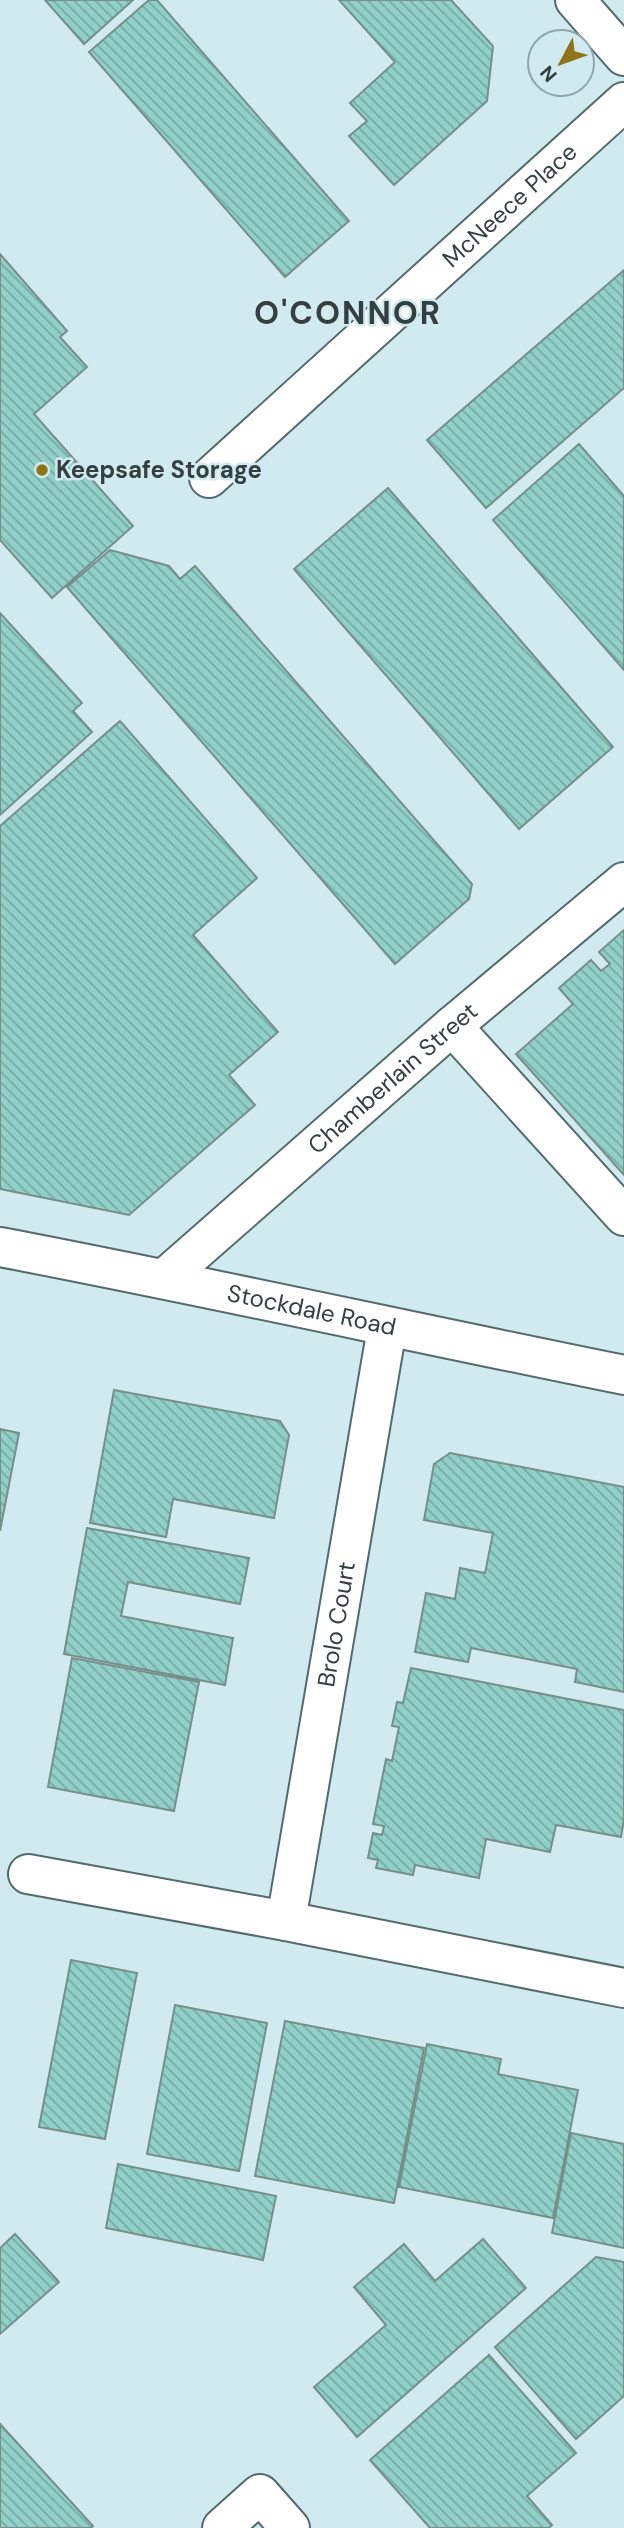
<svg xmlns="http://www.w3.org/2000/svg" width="624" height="2528" viewBox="0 0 624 2528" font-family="'DM Sans',sans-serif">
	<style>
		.building { fill: url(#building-back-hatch); stroke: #768f8b; stroke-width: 2 }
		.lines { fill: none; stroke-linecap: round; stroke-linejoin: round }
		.minor-casing { stroke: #536a6e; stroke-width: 42 }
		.minor { stroke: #fff; stroke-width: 38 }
		.poi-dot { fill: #8e7318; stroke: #d0eaef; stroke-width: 2.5 }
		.labels { text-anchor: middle; stroke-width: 5; stroke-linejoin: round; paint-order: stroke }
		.street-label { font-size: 24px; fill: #343f41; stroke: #d0eaef }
		.poi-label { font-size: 24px; font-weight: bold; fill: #343f41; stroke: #d0eaef; text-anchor: start }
		.district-label { font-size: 32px; font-weight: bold; letter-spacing: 2px; fill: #343f41; stroke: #d0eaef }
	</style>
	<defs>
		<pattern id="building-back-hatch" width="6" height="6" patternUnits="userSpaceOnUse" patternTransform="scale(1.75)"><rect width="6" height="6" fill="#90d0c8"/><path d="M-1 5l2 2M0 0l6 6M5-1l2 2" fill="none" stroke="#76aaa4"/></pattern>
	</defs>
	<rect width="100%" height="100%" fill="#d0eaef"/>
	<path class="building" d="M 45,0 L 133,0 L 84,44 Z
		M 149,0 L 157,0 L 349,221 L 285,277 L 89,52 Z
		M 339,0 L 451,0 L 493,46 L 487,101 L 394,185 L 349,136 L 367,121 L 350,103 L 395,62 Z
		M 0,254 L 67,331 L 60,337 L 87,367 L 34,414 L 133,526 L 52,598 L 0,540 Z
		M 624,270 L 624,388 L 486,508 L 427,440 Z
		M 579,444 L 624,496 L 624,670 L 493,520 Z
		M 388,488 L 613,747 L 519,829 L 294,569 Z
		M 110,550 L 169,566 L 180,579 L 195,566 L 472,884 L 469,899 L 395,964 L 67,587 Z
		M 0,613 L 82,703 L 73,711 L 92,732 L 0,815 Z
		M 120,721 L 257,878 L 193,935 L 278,1032 L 229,1075 L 255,1105 L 129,1215 L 0,1189 L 0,826 Z
		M 624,930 L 624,1175 L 516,1054 L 573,1004 L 559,988 L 591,960 L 601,971 L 610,964 L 599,952 Z
		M 114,1390 L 280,1421 L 289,1435 L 274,1518 L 173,1499 L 166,1537 L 90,1523 Z
		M 0,1429 L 19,1433 L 0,1531 Z
		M 450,1453 L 624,1487 L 624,1692 L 575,1682 L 577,1669 L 471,1648 L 468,1662 L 415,1652 L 426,1593 L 455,1599 L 460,1568 L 485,1573 L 493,1533 L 424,1520 L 434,1464 Z
		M 87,1528 L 249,1558 L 240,1604 L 128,1582 L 121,1616 L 233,1638 L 225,1685 L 64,1654 Z
		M 72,1658 L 199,1682 L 174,1811 L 48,1787 Z
		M 411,1668 L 624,1710 L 624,1819 L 621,1837 L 556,1825 L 550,1852 L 486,1839 L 479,1878 L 415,1865 L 413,1875 L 376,1868 L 378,1860 L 368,1858 L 373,1833 L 382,1835 L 384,1826 L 373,1824 L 386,1759 L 392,1761 L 399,1727 L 392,1726 L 397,1702 L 403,1703 Z
		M 71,1960 L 137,1973 L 105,2139 L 39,2127 Z
		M 175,2005 L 267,2023 L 239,2171 L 147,2154 Z
		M 285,2021 L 424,2048 L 394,2203 L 255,2176 Z
		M 427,2044 L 501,2059 L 498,2074 L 578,2090 L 553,2218 L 399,2187 Z
		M 571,2133 L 624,2144 L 624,2248 L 552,2233 Z
		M 118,2164 L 276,2196 L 263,2260 L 106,2228 Z
		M 15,2234 L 59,2282 L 0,2334 L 0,2248 Z
		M 483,2239 L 526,2288 L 357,2437 L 314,2387 L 386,2325 L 354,2287 L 404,2244 L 435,2281 Z
		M 596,2257 L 624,2262 L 624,2396 L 576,2439 L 495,2347 Z
		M 489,2355 L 576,2453 L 527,2496 L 552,2525 L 549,2528 L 430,2528 L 370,2460 Z
		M 0,2424 L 93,2526 L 91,2528 L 0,2528 Z"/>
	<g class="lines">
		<g class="minor-casing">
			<g id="minor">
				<path d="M 575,0 L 624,56"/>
				<path id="s1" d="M 209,478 L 624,102"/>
				<path d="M 452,1026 L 624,1216"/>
				<path id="s2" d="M 0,1247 C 209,1287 416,1333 624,1375"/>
				<path id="s3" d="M 165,1278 L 452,1026 L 624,882"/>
				<path d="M 28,1874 L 286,1921 L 624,1988"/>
				<path id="s4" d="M 286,1921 L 387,1328"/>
				<path d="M 222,2528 L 260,2494 L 290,2528"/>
			</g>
		</g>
		<use href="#minor" class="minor"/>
	</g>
	<circle class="poi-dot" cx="42" cy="470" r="7"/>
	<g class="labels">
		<g class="street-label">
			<text dy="8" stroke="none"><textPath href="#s1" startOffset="406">McNeece Place</textPath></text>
			<text dy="8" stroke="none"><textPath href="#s3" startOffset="303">Chamberlain Street</textPath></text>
			<text dy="8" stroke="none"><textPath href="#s2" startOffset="318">Stockdale Road</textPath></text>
			<text dy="8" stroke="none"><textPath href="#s4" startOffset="301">Brolo Court</textPath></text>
		</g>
		<g class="poi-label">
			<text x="56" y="478">Keepsafe Storage</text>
		</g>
		<g class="district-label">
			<text x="348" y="324">O'CONNOR</text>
		</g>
	</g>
	<g transform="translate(561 63) rotate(229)"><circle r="33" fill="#d0eaef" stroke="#92a6a9" stroke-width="2"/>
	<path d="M0-5L12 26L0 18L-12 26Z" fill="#8e7318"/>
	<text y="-10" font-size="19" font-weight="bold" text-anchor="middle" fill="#343f41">N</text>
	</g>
</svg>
